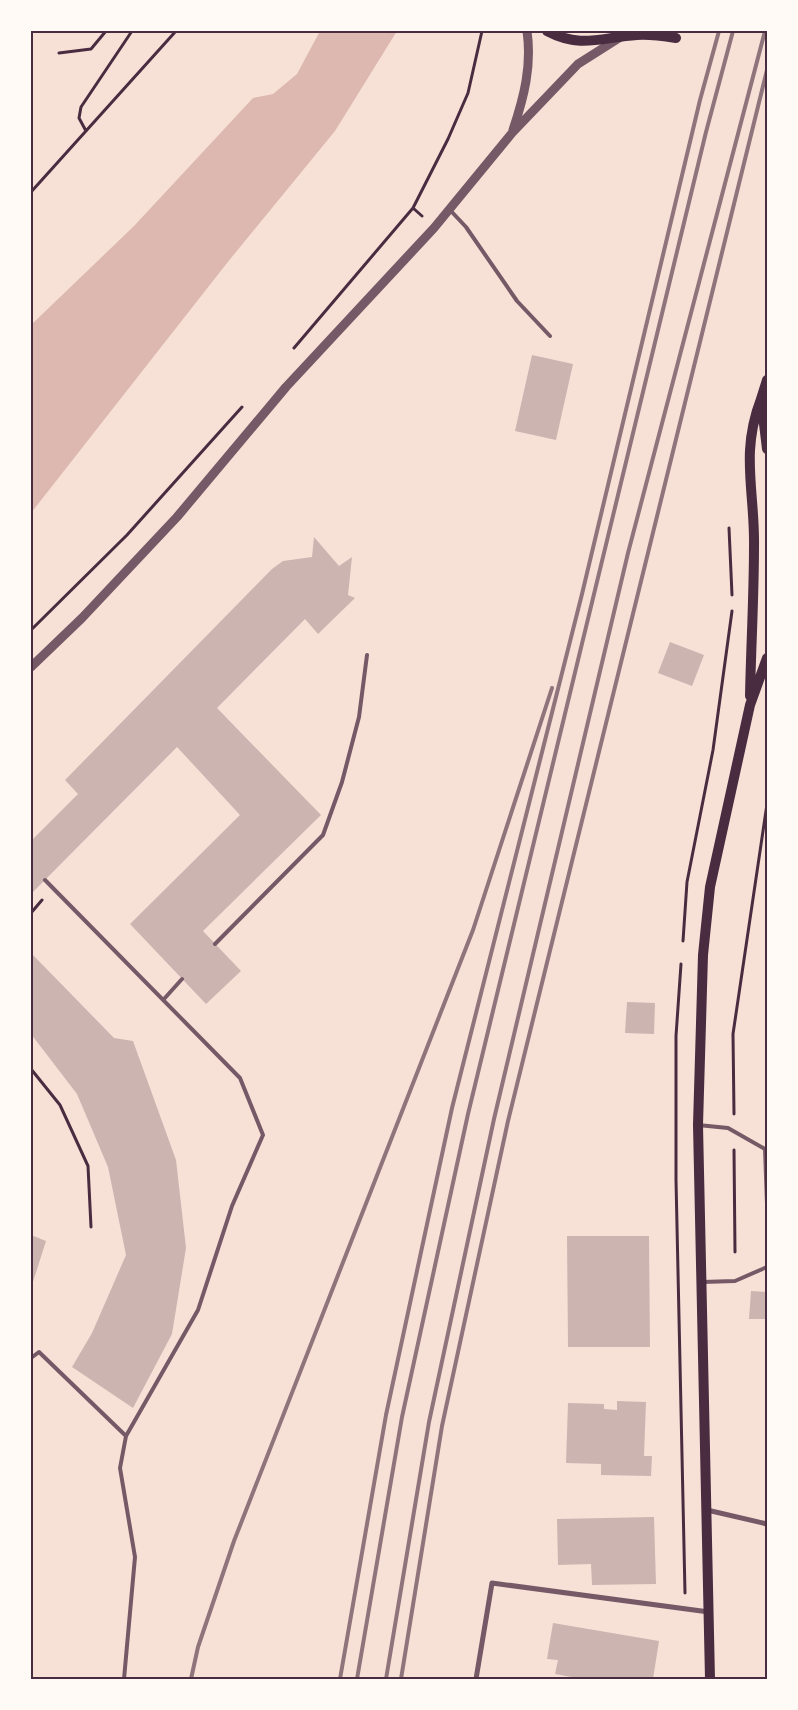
<svg xmlns="http://www.w3.org/2000/svg" width="798" height="1710" viewBox="0 0 798 1710" font-family="Rubik,sans-serif">
	<style>
		.water { fill: #dcb8b0 }
		.building { fill: #ccb4b1 }
		.lines { fill: none; stroke-linecap: round; stroke-linejoin: round }
		.path { stroke: #4a2c40; stroke-width: 3 }
		.service { stroke: #755966; stroke-width: 4 }
		.minor { stroke: #755966; stroke-width: 5 }
		.tertiary { stroke: #755966; stroke-width: 9 }
		.secondary { stroke: #4a2c40; stroke-width: 10 }
		.rail { stroke: #8f747c; stroke-width: 4 }
		.neatline { fill: none; stroke: #4a2c40; stroke-width: 2 }
	</style>
	<rect width="100%" height="100%" fill="#f7e1d7"/>
	<path class="water" d="M 320,31 L 397,31 L 335,131 L 227,263 L 31,513 L 31,325 L 134,226 L 253,98 L 273,94 L 297,74 Z"/>
	<path class="building" d="M 532,355 L 573,364 L 556,440 L 515,431 Z
		M 314,537 L 339,566 L 352,557 L 348,595 L 355,598 L 318,634 L 305,619 L 217,708 L 321,815 L 203,931 L 241,971 L 206,1004 L 130,924 L 240,815 L 177,747 L 31,894 L 31,841 L 78,794 L 65,780 L 272,569 L 283,561 L 312,557 Z
		M 670,642 L 704,655 L 692,686 L 658,673 Z
		M 31,953 L 114,1038 L 133,1041 L 176,1160 L 186,1248 L 172,1334 L 133,1408 L 72,1367 L 92,1333 L 126,1255 L 108,1167 L 77,1094 L 31,1034 Z
		M 627,1002 L 655,1003 L 654,1034 L 625,1033 Z
		M 31,1235 L 46,1241 L 32,1285 L 31,1285 Z
		M 567,1236 L 649,1236 L 650,1347 L 568,1347 Z
		M 751,1291 L 767,1292 L 767,1319 L 749,1319 Z
		M 617,1401 L 646,1402 L 644,1456 L 652,1456 L 651,1476 L 601,1475 L 601,1464 L 566,1463 L 568,1403 L 604,1404 L 604,1409 L 617,1410 Z
		M 654,1517 L 656,1584 L 592,1585 L 591,1564 L 558,1565 L 557,1519 Z
		M 553,1623 L 659,1641 L 653,1679 L 582,1679 L 555,1674 L 558,1660 L 547,1659 Z"/>
	<g class="lines">
		<path class="path" d="M 59,53 L 91,49 L 106,31
			M 86,131 L 79,118 L 81,107 L 132,31
			M 31,192 L 176,31
			M 413,208 L 422,216
			M 294,348 L 413,208 L 448,139 L 468,93 L 482,31
			M 729,528 L 732,595
			M 31,630 L 127,535 L 242,407
			M 31,913 L 42,900
			M 683,941 L 687,882 L 713,750 L 732,611
			M 681,964 L 676,1036 L 676,1180 L 685,1593
			M 31,1069 L 60,1105 L 88,1166 L 91,1227
			M 734,1114 L 733,1034 L 767,804
			M 734,1150 L 735,1252"/>
		<path class="service" d="M 450,210 L 466,227 L 517,301 L 550,336
			M 45,880 L 240,1078 L 263,1135 L 232,1206 L 198,1310 L 126,1436 L 120,1468 L 135,1557 L 124,1679
			M 215,944 L 323,835 L 342,782 L 359,717 L 367,655
			M 164,999 L 182,979
			M 698,1125 L 728,1128 L 765,1149 L 767,1204
			M 702,1282 L 735,1281 L 767,1267
			M 31,1358 L 39,1352 L 126,1436"/>
		<path class="minor" d="M 707,1510 L 767,1524
			M 476,1679 L 492,1583 L 709,1612"/>
		<path class="tertiary" d="M 513,130 C 524,97 532,66 527,31
			M 31,667 L 82,618 L 177,517 L 286,387 L 434,228 L 512,133 L 578,64 L 619,38"/>
		<path class="secondary" d="M 547,31 C 581,49 602,37 637,35 C 650,34 663,36 676,38
			M 767,380 L 761,399 L 767,449
			M 750,696 C 751,646 754,596 754,546 C 755,492 740,453 761,399
			M 710,1679 L 698,1125 L 703,955 L 710,887 L 750,705 L 767,658"/>
		<path class="rail" d="M 191,1679 L 198,1647 L 234,1541 L 473,930 L 552,688
			M 340,1679 L 386,1415 L 452,1108 L 582,594 L 700,100 L 719,31
			M 357,1679 L 402,1417 L 468,1114 L 706,132 L 733,31
			M 386,1679 L 429,1422 L 494,1119 L 628,553 L 765,31
			M 401,1679 L 442,1426 L 508,1121 L 767,70"/>
	</g>
	<rect width="798" height="1710" fill="none" stroke="#fffaf5" stroke-width="65"/>
	<rect x="32" y="32" width="734" height="1646" class="neatline"/>
</svg>
